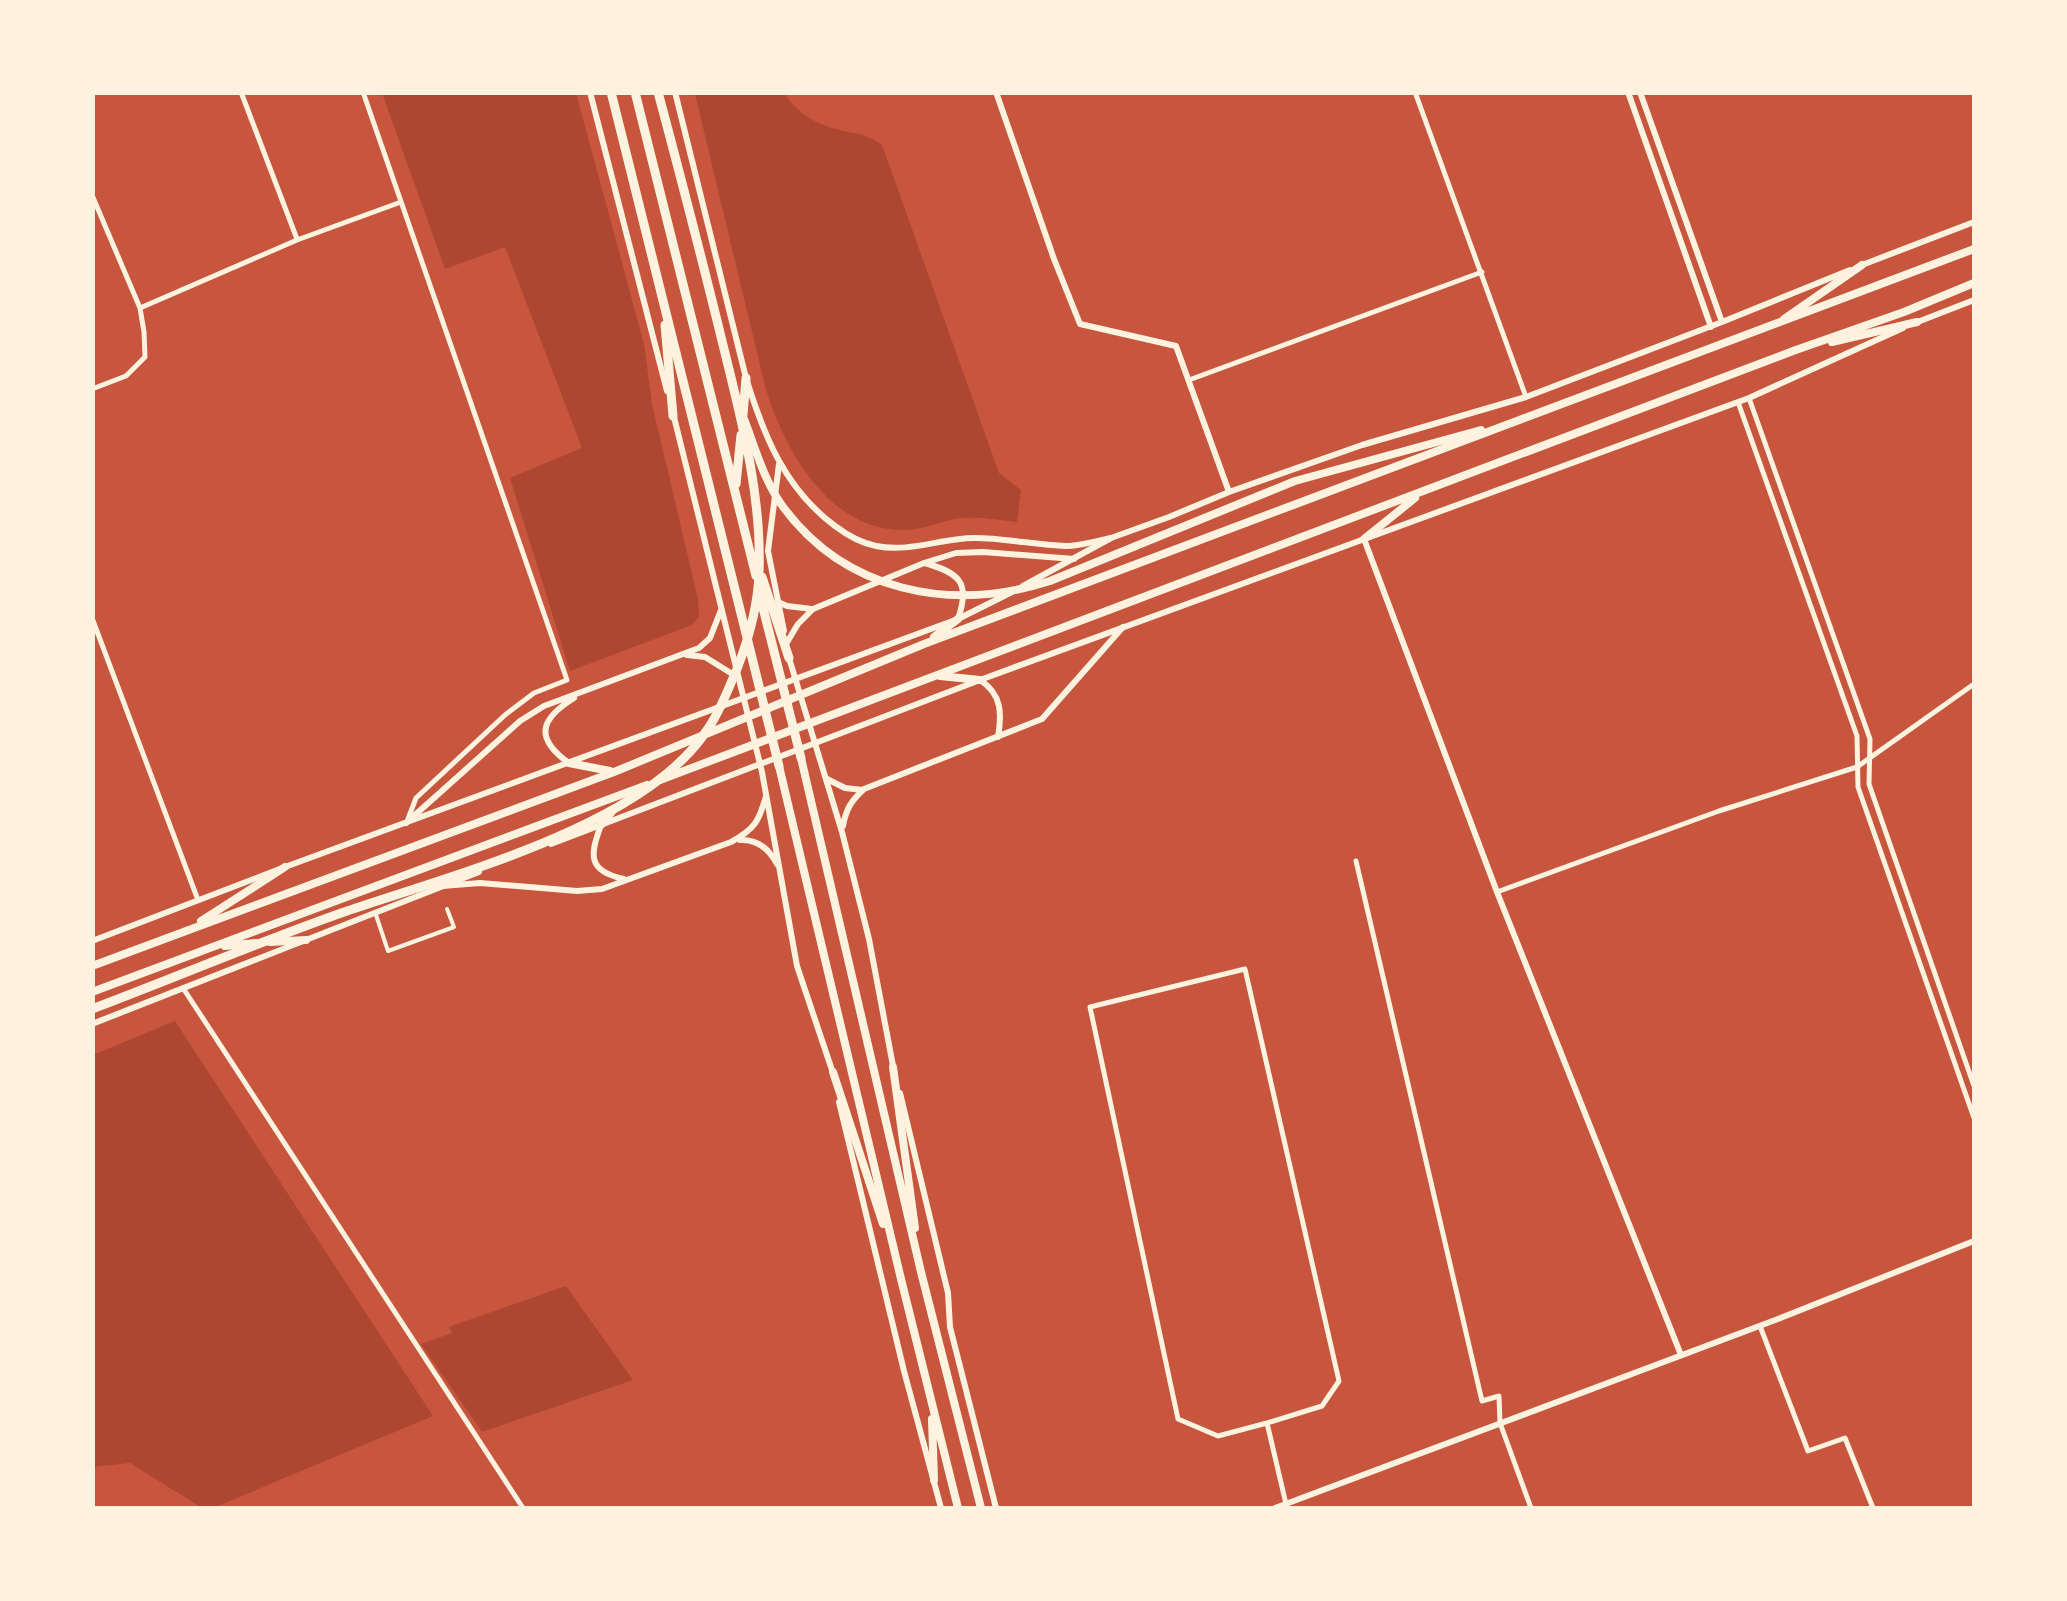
<svg xmlns="http://www.w3.org/2000/svg" width="2067" height="1601" viewBox="0 0 2067 1601" font-family="'Source Sans 3',sans-serif">
	<style>
		.green { fill: #ae4732 }
		.lines { fill: none; stroke-linecap: round; stroke-linejoin: round }
		.pedestrian { stroke: #fff3e0; stroke-width: 4 }
		.minor { stroke: #fff3e0; stroke-width: 5 }
		.tertiary { stroke: #fff3e0; stroke-width: 6 }
		.secondary { stroke: #fff3e0; stroke-width: 6 }
		.trunk { stroke: #fff3e0; stroke-width: 8 }
		.motorway { stroke: #fff3e0; stroke-width: 9 }
	</style>
	<rect width="100%" height="100%" fill="#c8553d"/>
	<path class="green" d="M 702,92 L 784,93 C 797,112 813,123 836,129 C 853,134 867,133 882,145 L 999,473 L 1021,490 L 1017,522 C 999,520 980,516 962,518 C 941,520 923,531 901,530 C 828,529 783,448 765,386 L 695,94 Z
		M 382,93 L 576,93 L 644,344 L 652,404 L 698,599 L 699,617 L 692,625 L 570,671 L 510,478 L 582,448 L 505,247 L 445,269 Z
		M 175,1021 L 433,1416 L 213,1508 L 202,1508 L 130,1463 L 93,1467 L 93,1055 Z
		M 566,1286 L 633,1380 L 482,1432 L 421,1344 L 452,1333 L 449,1327 Z"/>
	<g class="lines">
		<path class="pedestrian" d="M 375,912 L 388,951 L 454,927 L 447,909"/>
		<path class="minor" d="M 241,92 L 297,239
			M 363,92 L 567,680 L 534,693 L 505,715 L 416,798 L 408,819
			M 1415,92 L 1526,397
			M 92,195 L 140,308
			M 1189,380 L 1482,272
			M 92,389 L 126,376 L 145,357 L 144,332 L 140,308 L 297,240 L 401,202
			M 1749,398 L 1870,739 L 1869,784 L 1974,1086
			M 1738,402 L 1857,736 L 1858,787 L 1974,1118
			M 92,618 L 198,900
			M 1356,861 L 1482,1401 L 1499,1396 L 1500,1423 L 1531,1508
			M 1497,892 L 1719,811 L 1857,767 L 1974,684
			M 183,988 L 523,1508
			M 1760,1326 L 1808,1451 L 1845,1438 L 1873,1508
			M 1267,1423 L 1218,1436 L 1178,1419 L 1090,1007 L 1245,969 L 1339,1381 L 1322,1406 L 1267,1423 L 1286,1504"/>
		<path class="tertiary" d="M 996,92 L 1054,259 L 1080,324 L 1176,346 L 1229,492
			M 1628,92 L 1711,327
			M 1640,92 L 1722,322
			M 1862,265 L 1974,222
			M 1915,323 L 1974,300
			M 1364,539 L 1497,892 L 1681,1355
			M 1023,586 L 1111,538 L 1169,517 L 1229,492 L 1362,445 L 1526,397 L 1722,322 L 1850,270
			M 551,844 L 980,680 L 1749,398 L 1903,328
			M 92,941 L 285,867 L 958,619 L 1012,592
			M 92,1024 L 479,872
			M 1275,1508 L 1778,1319 L 1974,1241"/>
		<path class="secondary" d="M 590,92 L 667,391
			M 675,92 L 746,378 C 764,436 785,489 835,526 C 847,535 861,543 876,546 C 909,553 942,538 974,538 C 1005,538 1035,545 1066,546 C 1080,546 1096,541 1111,538
			M 673,413 L 762,772 L 797,966 L 834,1076
			M 779,464 L 768,551 L 784,631
			M 925,563 C 959,573 971,582 958,619
			M 778,602 L 787,606 L 812,609
			M 786,644 L 798,624 L 813,609 L 924,563 L 956,553 L 983,552 L 1074,559
			M 687,655 L 705,657 L 734,675
			M 789,658 L 842,832 L 869,939 L 894,1071
			M 980,680 C 1002,694 1002,714 998,737
			M 569,763 C 534,738 540,719 574,698
			M 827,779 L 845,788 L 863,790
			M 406,823 L 520,721 L 544,706 L 699,648 L 710,638 L 721,610
			M 601,825 C 590,855 587,871 624,879
			M 843,826 C 846,809 851,801 864,789 L 1042,719 L 1123,627
			M 740,840 C 757,839 769,849 777,864
			M 442,886 L 480,883 L 577,891 L 602,889 L 731,842 C 755,829 759,821 766,796
			M 900,1093 L 948,1293 L 950,1327 L 996,1508
			M 839,1102 L 904,1371 L 941,1508"/>
		<path class="trunk" d="M 1784,319 L 1862,265
			M 1832,342 L 1917,322
			M 744,419 C 755,447 763,478 781,504 C 844,592 951,613 1050,581 L 1295,481 L 1481,430
			M 1364,539 L 1415,498
			M 934,637 L 958,619
			M 940,676 L 980,680
			M 801,758 L 921,1272 L 981,1508
			M 569,763 L 610,771
			M 779,766 L 901,1279 L 958,1508
			M 660,780 L 1793,351 L 1904,312 L 1974,283
			M 601,825 L 614,809
			M 201,921 L 285,867
			M 270,942 L 306,940
			M 225,946 L 256,943
			M 92,966 L 614,772 L 924,644 L 1974,249
			M 92,992 L 647,785
			M 893,1067 L 915,1228
			M 833,1072 L 883,1224
			M 932,1419 L 934,1480"/>
		<path class="motorway" d="M 611,92 L 779,766
			M 635,92 L 756,576
			M 665,325 L 673,416
			M 743,415 L 746,378
			M 736,484 L 741,435
			M 762,577 L 789,658
			M 760,596 L 801,758
			M 92,1009 C 177,977 261,941 347,911 C 452,875 645,826 707,730 C 720,712 728,689 737,669 C 749,638 758,606 759,573 C 762,497 742,422 724,349 C 703,263 681,178 658,92"/>
	</g>
	<rect width="2067" height="1601" fill="none" stroke="#fff3e0" stroke-width="190"/>
</svg>
